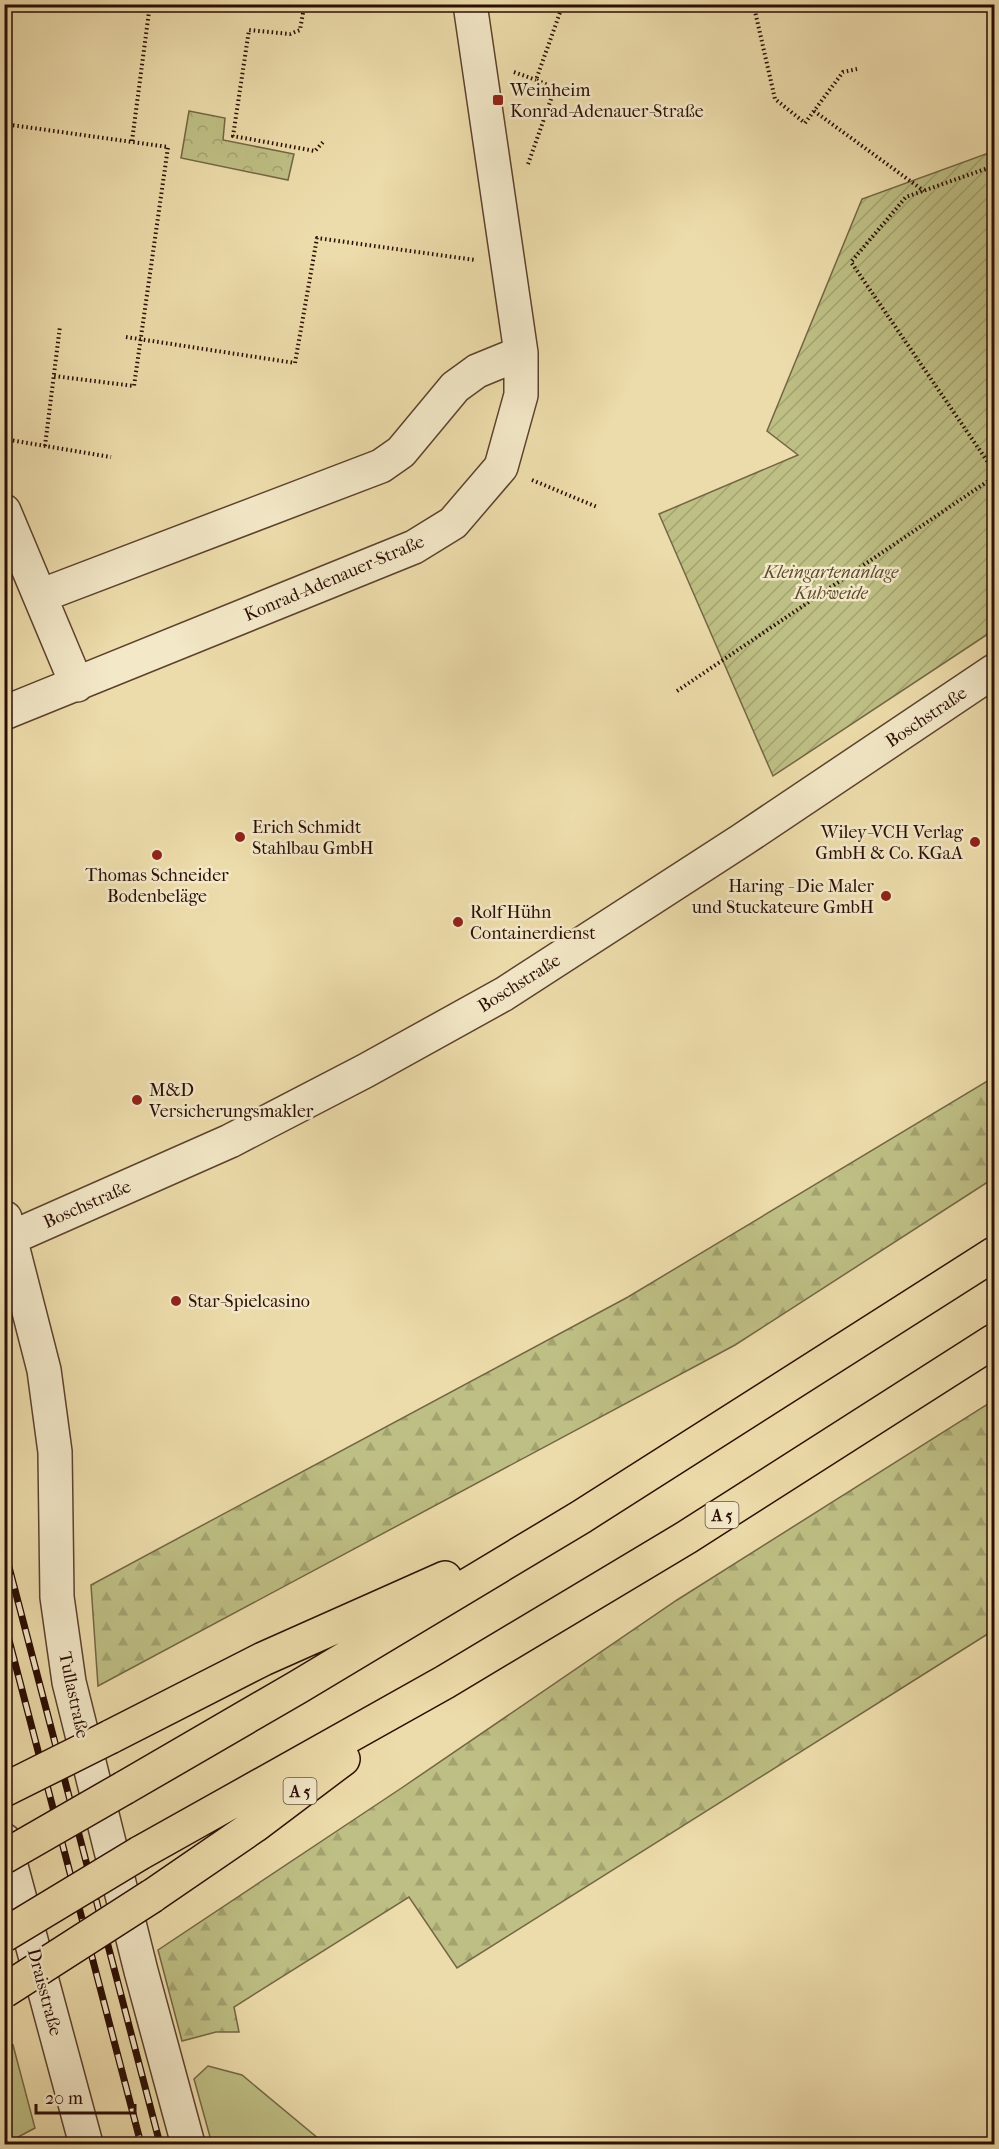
<svg xmlns="http://www.w3.org/2000/svg" width="999" height="2149" viewBox="0 0 999 2149" font-family="'IM FELL French Canon',serif">
	<style>
		.grass { fill: #bebf84; stroke: #746644; stroke-width: 1.5 }
		.forest { fill: url(#forest-firs); stroke: #746644; stroke-width: 1.5 }
		.park { fill: url(#park-crowns); stroke: #746644; stroke-width: 1.5 }
		.garden { fill: url(#garden-furrows); stroke: #746644; stroke-width: 1.5 }
		.lines { fill: none; stroke-linecap: round; stroke-linejoin: round }
		.minor-casing { stroke: #5c412e; stroke-width: 36 }
		.highway-casing { stroke: #2b0d04; stroke-width: 36 }
		.path { stroke: #2b0d04; stroke-width: 4; stroke-dasharray: 1.5 3; stroke-linecap: butt }
		.minor { stroke: #f3e8c8; stroke-width: 33 }
		.highway { stroke: #eddcab; stroke-width: 33 }
		.rail-casing { stroke: #2b0d04; stroke-width: 7 }
		.rail { stroke: #f3e8c8; stroke-width: 4.5; stroke-dasharray: 14; stroke-linecap: butt }
		.highway-bridge-casing { stroke: #2b0d04; stroke-width: 36; stroke-linecap: butt }
		.highway-bridge { stroke: #eddcab; stroke-width: 33 }
		.poi-dot { fill: #8f2418; stroke: #f3e8c8; stroke-width: 2 }
		.labels { text-anchor: middle; stroke-width: 5; stroke-linejoin: round; paint-order: stroke }
		.shield { fill: #f3e8c8; stroke: #674f3f; stroke-width: 1.5 }
		.shield-label { font-size: 16px; font-weight: bold; fill: #2b0d04 }
		.poi-label { font-size: 18px; fill: #2b0d04; stroke: #f3e8c8; text-anchor: start }
		.park-label { font-size: 18px; font-style: italic; fill: #5e4b31; stroke: #f3e8c8 }
		.street-label { font-size: 18px; fill: #2b0d04; stroke: #f3e8c8 }
	</style>
	<defs>
		<pattern id="forest-firs" width="22" height="20" patternUnits="userSpaceOnUse" patternTransform="scale(1.5)"><rect width="22" height="20" fill="#bebf84"/><path d="M5 1l3.5 6h-7zM16 11l3.5 6h-7z" fill="#a3a370"/></pattern>
		<pattern id="park-crowns" width="20" height="18" patternUnits="userSpaceOnUse" patternTransform="scale(1.5)"><rect width="20" height="18" fill="#bebf84"/><path d="M2 6a3 3 0 1 1 6 0M12 15a3 3 0 1 1 6 0" fill="none" stroke="#a3a370"/></pattern>
		<pattern id="garden-furrows" width="10" height="10" patternUnits="userSpaceOnUse" patternTransform="scale(1.5)"><rect width="10" height="10" fill="#bebf84"/><path d="M-1 1l2-2M0 10L10 0M9 11l2-2" fill="none" stroke="#a3a370"/></pattern>
	</defs>
	<rect width="100%" height="100%" fill="#eddcab"/>
	<filter id="stains"><feTurbulence type="fractalNoise" baseFrequency=".00333" numOctaves="4"/><feColorMatrix values="0 0 0 0 .2 0 0 0 0 .09 0 0 0 0 .02 0 0 0 .5 -.17"/></filter>
	<radialGradient id="worn" r=".72"><stop offset=".6" stop-color="#630" stop-opacity="0"/><stop offset="1" stop-color="#630" stop-opacity=".3"/></radialGradient>
	<path class="grass" d="M 13,2045 L 35,2128 L 5,2144 L 5,2050 Z
		M 208,2066 L 242,2075 L 325,2144 L 212,2144 L 194,2079 Z"/>
	<path class="forest" d="M 994,1077 L 994,1178 L 735,1345 L 98,1686 L 91,1585 L 628,1297 Z
		M 994,1400 L 994,1630 L 457,1968 L 409,1897 L 234,2007 L 239,2032 L 216,2032 L 182,2041 L 158,1950 L 403,1787 L 677,1600 Z"/>
	<path class="park" d="M 189,111 L 225,118 L 223,140 L 294,154 L 288,180 L 181,158 Z"/>
	<path class="garden" d="M 994,151 L 994,630 L 773,776 L 659,514 L 798,455 L 767,431 L 862,199 Z"/>
	<g class="lines">
		<g class="minor-casing">
			<path id="minor" d="M 4,511 L 77,685
				M 40,596 L 381,466 L 401,452 L 455,387 L 477,371 L 521,353
				M 4,713 L 414,547 L 453,523 L 501,467 L 521,395 L 521,353 L 470,4
				M 5,1218 L 44,1370 L 55,1452 L 57,1597 L 69,1682 L 141,1971 L 188,2144
				M 4,1241 L 230,1141 L 365,1071 L 504,994 L 742,840 L 994,671
				M 4,1840 L 86,2144"/>
		</g>
		<g class="highway-casing">
			<path id="highway" d="M 110,1737 L 263,1659 L 445,1578
				M 124,1788 L 298,1687 L 581,1517 L 994,1254
				M 140,1853 L 445,1682 L 687,1537 L 994,1341
				M 152,1896 L 254,1826 L 343,1759"/>
		</g>
		<path class="path" d="M 551,4 L 562,9
			M 748,4 L 754,7 L 775,99 L 805,123 L 843,72 L 857,69
			M 303,13 L 300,30 L 290,34 L 249,30 L 233,136 L 315,151 L 324,141
			M 514,72 L 536,80
			M 814,111 L 924,191
			M 4,124 L 168,147 L 134,386 L 54,376
			M 132,141 L 150,4
			M 528,164 L 555,88 L 536,80 L 563,4
			M 994,166 L 906,197 L 851,262 L 994,471
			M 126,337 L 295,363 L 317,238 L 475,260
			M 4,439 L 111,457
			M 45,446 L 60,326
			M 532,480 L 597,507
			M 677,691 L 994,477"/>
		<use href="#minor" class="minor"/>
		<use href="#highway" class="highway"/>
		<g class="rail-casing">
			<path id="rail" d="M 4,1548 L 160,2144
				M 4,1621 L 141,2144"/>
		</g>
		<use href="#rail" class="rail"/>
		<g class="highway-bridge-casing">
			<path id="highway-bridge" d="M 4,1790 L 110,1737
				M 4,1857 L 124,1788
				M 4,1935 L 140,1853
				M 4,1991 L 152,1896"/>
		</g>
		<use href="#highway-bridge" class="highway-bridge"/>
	</g>
	<g class="poi-dot">
		<rect x="492" y="94" width="12" height="12" rx="3"/>
		<circle cx="240" cy="837" r="6"/>
		<circle cx="975" cy="842" r="6"/>
		<circle cx="157" cy="855" r="6"/>
		<circle cx="886" cy="896" r="6"/>
		<circle cx="458" cy="922" r="6"/>
		<circle cx="137" cy="1100" r="6"/>
		<circle cx="176" cy="1301" r="6"/>
	</g>
	<g class="labels">
		<g class="shield">
			<rect x="705.5" y="1502" width="33" height="26" rx="4.5"/>
			<rect x="283.5" y="1778" width="33" height="26" rx="4.5"/>
		</g>
		<g class="shield-label">
			<text x="722" y="1521">A 5</text>
			<text x="300" y="1797">A 5</text>
		</g>
		<g class="poi-label">
			<text x="510" y="96">Weinheim<tspan x="510" dy="21">Konrad-Adenauer-Straße</tspan></text>
			<text x="252" y="833">Erich Schmidt<tspan x="252" dy="21">Stahlbau GmbH</tspan></text>
			<text x="963" y="838" text-anchor="end">Wiley-VCH Verlag<tspan x="963" dy="21">GmbH &amp; Co. KGaA</tspan></text>
			<text x="157" y="881" text-anchor="middle">Thomas Schneider<tspan x="157" dy="21">Bodenbeläge</tspan></text>
			<text x="874" y="892" text-anchor="end">Haring - Die Maler<tspan x="874" dy="21">und Stuckateure GmbH</tspan></text>
			<text x="470" y="918">Rolf Hühn<tspan x="470" dy="21">Containerdienst</tspan></text>
			<text x="149" y="1096">M&amp;D<tspan x="149" dy="21">Versicherungsmakler</tspan></text>
			<text x="188" y="1307">Star-Spielcasino</text>
		</g>
		<g class="park-label">
			<text x="831" y="578">Kleingartenanlage<tspan x="831" dy="21">Kuhweide</tspan></text>
		</g>
		<g class="street-label">
			<text transform="translate(334 578) rotate(-23)" y="6">Konrad-Adenauer-Straße</text>
			<text transform="translate(926 717) rotate(-34)" y="6">Boschstraße</text>
			<text transform="translate(519 983) rotate(-32)" y="6">Boschstraße</text>
			<text transform="translate(87 1204) rotate(-24)" y="6">Boschstraße</text>
			<text transform="translate(74 1695) rotate(78)" y="6">Tullastraße</text>
			<text transform="translate(45 1992) rotate(75)" y="6">Draisstraße</text>
		</g>
	</g>
	<rect width="999" height="2149" fill="none" stroke="#eddcab" stroke-width="24"/>
	<rect x="6" y="6" width="987" height="2137" fill="none" stroke="#2b0d04" stroke-width="3"/>
	<rect x="12" y="12" width="975" height="2125" fill="none" stroke="#2b0d04" stroke-width="1.5"/>
	<path d="M36 2104v9h99v-9" fill="none" stroke="#2b0d04" stroke-width="3"/>
	<text x="45" y="2104" font-size="18" fill="#2b0d04" stroke="#f3e8c8" stroke-width="4.5" paint-order="stroke">20 m</text>
	<rect width="100%" height="100%" filter="url(#stains)"/>
	<rect width="100%" height="100%" fill="url(#worn)"/>
</svg>
